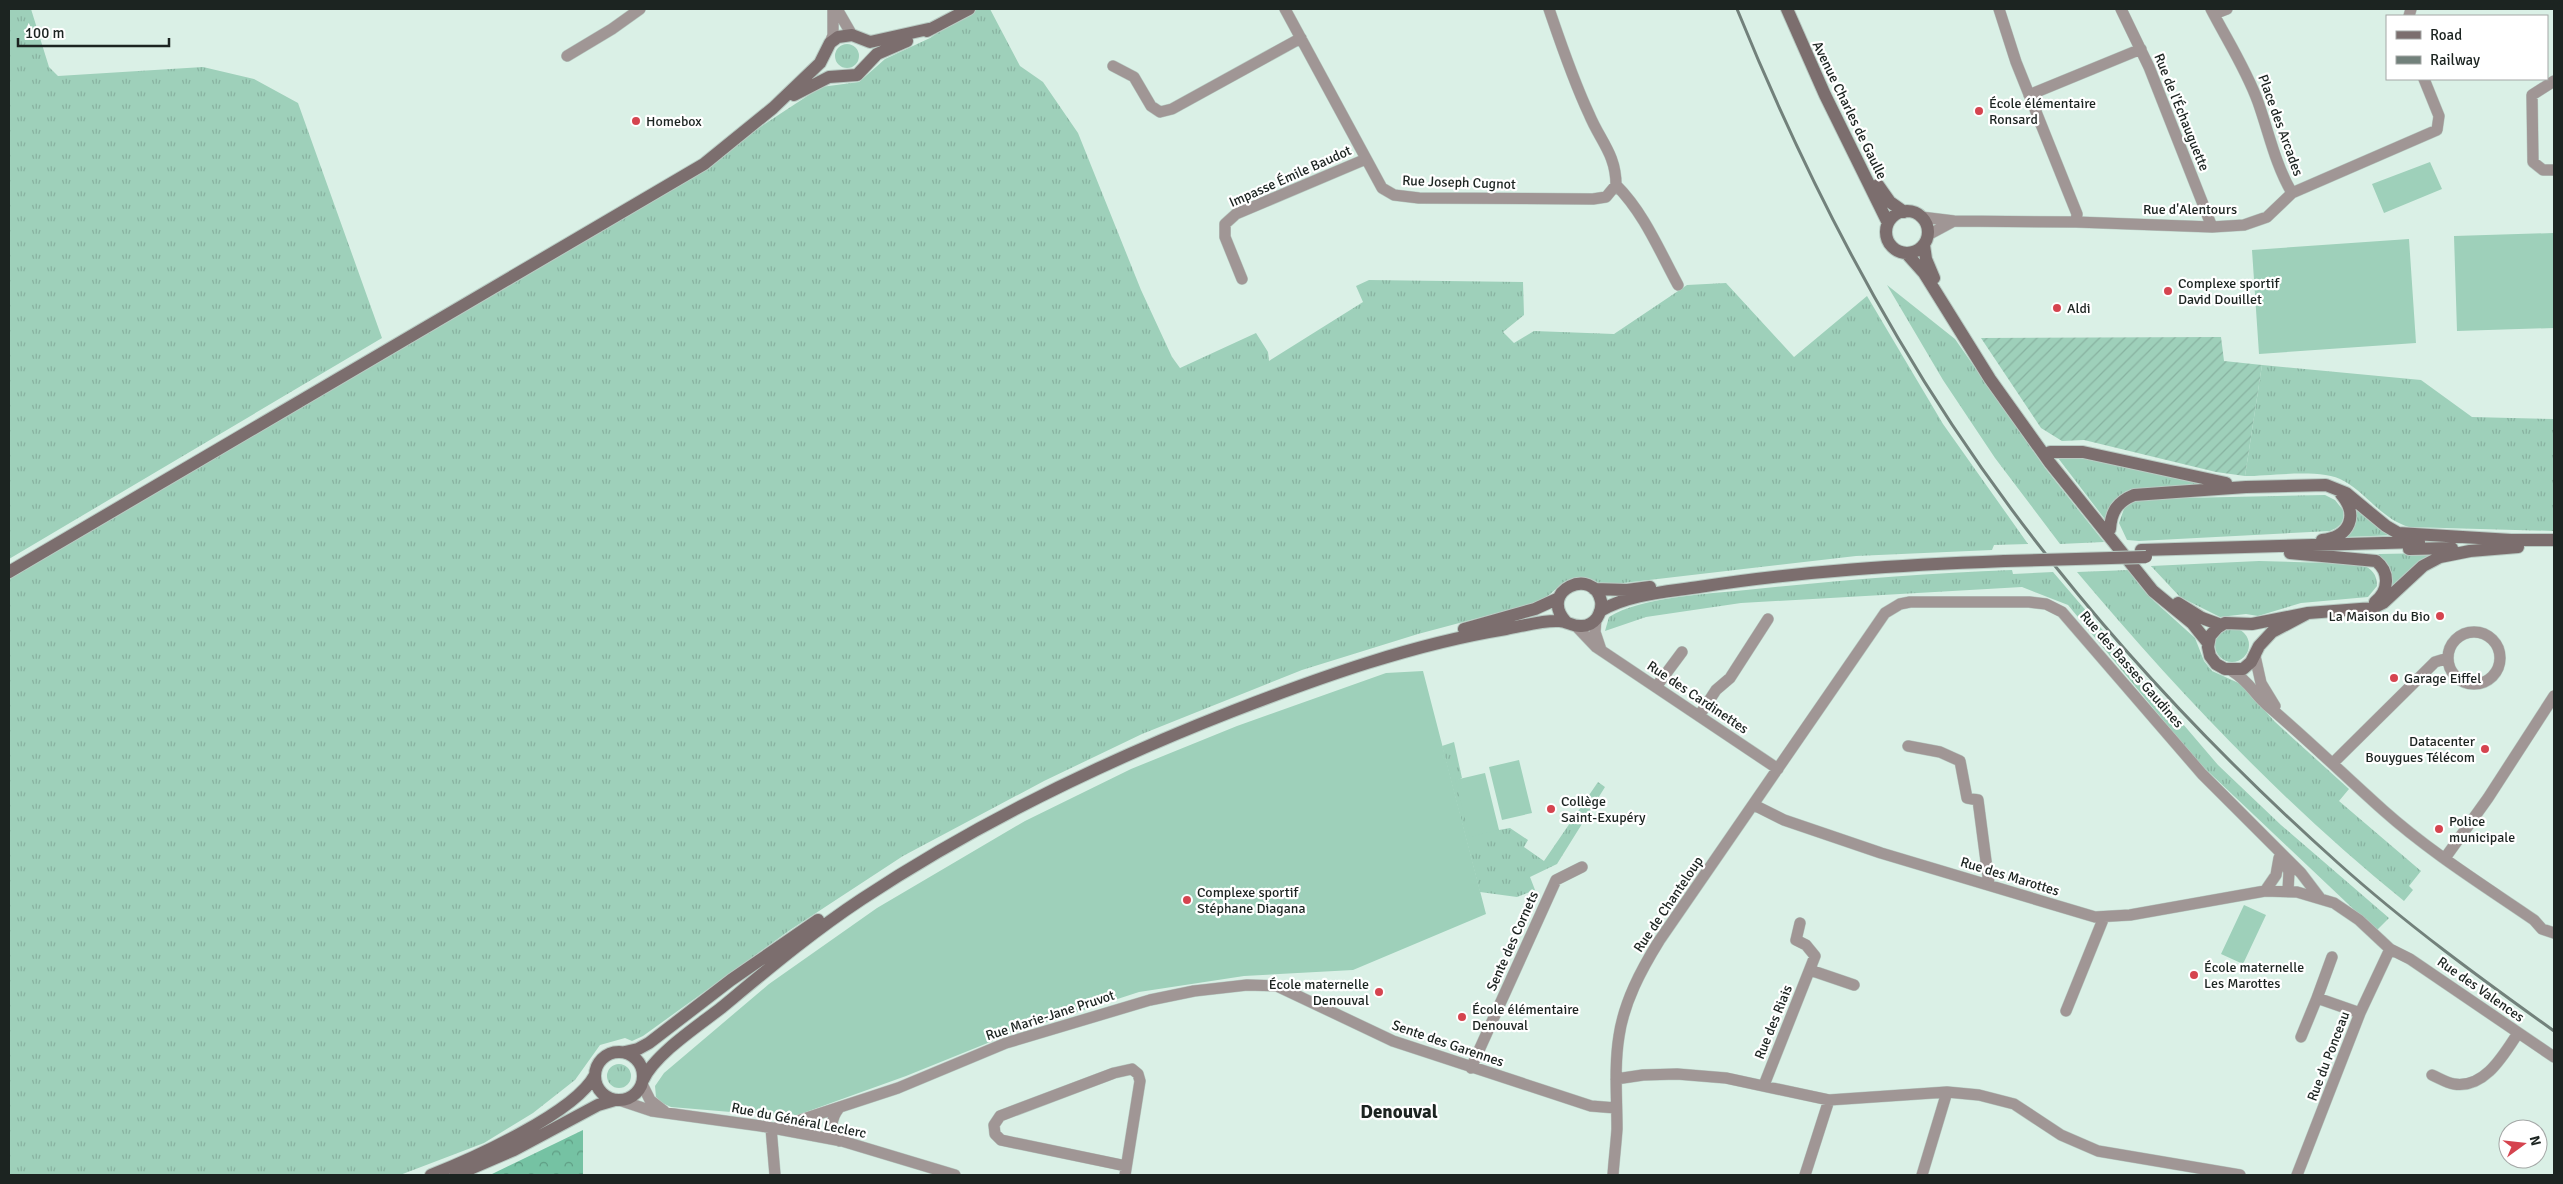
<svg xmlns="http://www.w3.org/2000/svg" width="2563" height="1184" viewBox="0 0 2563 1184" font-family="Signika,sans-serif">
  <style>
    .grass { fill: url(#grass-tufts) }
    .forest { fill: url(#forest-crowns) }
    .garden { fill: url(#garden-furrows) }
    .pitch { fill: #9ed0ba }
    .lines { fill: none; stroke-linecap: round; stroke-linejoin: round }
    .street-casing { stroke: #b8cbc3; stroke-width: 12 }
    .secondary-casing { stroke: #b8cbc3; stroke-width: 14 }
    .street { stroke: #a09695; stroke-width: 11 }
    .secondary { stroke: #7c6e6e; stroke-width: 12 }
    .rail { stroke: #72817b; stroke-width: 3 }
    .secondary-bridge-casing { stroke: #b8cbc3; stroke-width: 14; stroke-linecap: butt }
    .secondary-bridge { stroke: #7c6e6e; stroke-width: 12 }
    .poi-dot { fill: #d5444f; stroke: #fff; stroke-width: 2 }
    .labels { text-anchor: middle; stroke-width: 4.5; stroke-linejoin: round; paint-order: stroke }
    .poi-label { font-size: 14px; fill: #1c2421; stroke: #fff; text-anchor: start }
    .street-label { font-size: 14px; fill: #1c2421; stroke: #fff }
    .district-label { font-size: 19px; font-weight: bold; fill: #1c2421; stroke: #fff }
  </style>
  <defs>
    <pattern id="grass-tufts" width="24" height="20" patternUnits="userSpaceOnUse" patternTransform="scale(1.25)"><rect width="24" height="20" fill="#9ed0ba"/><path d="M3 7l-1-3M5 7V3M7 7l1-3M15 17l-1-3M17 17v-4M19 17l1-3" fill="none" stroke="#88b2a0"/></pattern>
    <pattern id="forest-crowns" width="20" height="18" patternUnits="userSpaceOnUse" patternTransform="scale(1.25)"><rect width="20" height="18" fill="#75c2a3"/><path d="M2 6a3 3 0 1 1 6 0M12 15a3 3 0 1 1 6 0" fill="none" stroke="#5f9d84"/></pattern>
    <pattern id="garden-furrows" width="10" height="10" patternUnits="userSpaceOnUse" patternTransform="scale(1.25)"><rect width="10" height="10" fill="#9ed0ba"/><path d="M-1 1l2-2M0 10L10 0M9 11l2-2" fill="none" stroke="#88b2a0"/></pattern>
  </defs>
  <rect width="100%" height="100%" fill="#daf0e6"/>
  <path class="grass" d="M9,9H31L49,67L58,76L203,67L254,79L298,103L382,338L9,559Z
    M972,9H990L1020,66L1043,82L1078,133L1141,290L1172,357L1180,368L1256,333L1268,352L1269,361L1363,302L1356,286L1369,280L1523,282L1524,315L1503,332L1514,343L1534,331L1614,334L1687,285L1726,283L1794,357L1867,296L1943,424L2028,544L1994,545L1992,550L1856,556L1606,585L1582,579L1564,582L1542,601L1418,634L1302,670L1142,734L1044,781L903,856L790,930L643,1036L632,1041L625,1038L600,1045L575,1080L533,1113L484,1143L400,1175H9V572L704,164L821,87L859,82L885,59L930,38Z
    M835 56a12 12 0 1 1 24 0a12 12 0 1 1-24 0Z
    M1887,285L1955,339L2045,468L2104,542L2060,544L1995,458L1943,380Z
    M2262,365L2421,380L2472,417L2554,419V531L2409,527C2382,519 2367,494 2344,481C2322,468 2272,476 2245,476Z
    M2070,455L2206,484L2126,491L2111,504L2107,522L2058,458Z
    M2325,495L2335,500L2343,510C2345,522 2340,527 2330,531L2139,541L2127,540L2119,523L2125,506L2137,499Z
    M2354,508L2396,535L2346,537L2345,536Z
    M2434,553L2392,587L2377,556L2379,554Z
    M2259,561L2361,564C2372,569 2377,574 2377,586L2368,597L2301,603L2258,616L2246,614L2220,617L2180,597L2151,566Z
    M2012,570L2013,574L2053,572L2218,765L2281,825L2389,918L2377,930L2366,921L2196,760L2068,605L2022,587L1741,603L1646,617L1605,631L1609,617C1640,597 1708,594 1746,590C1835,581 1923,573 2012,570Z
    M2129,570L2154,601L2195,638L2204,661L2212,671L2243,685L2274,721L2349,789L2339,801L2421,871L2409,886L2413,890L2404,901C2282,802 2178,692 2077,572Z
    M2215 645a17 17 0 1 1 34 0a17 17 0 1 1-34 0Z
    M1454,742L1462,778L1456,781L1499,830L1510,828L1528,840L1524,847L1544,861L1598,782L1605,787L1557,864L1530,877L1535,890L1517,897L1480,892L1442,746Z
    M607 1076a12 12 0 1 1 24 0a12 12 0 1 1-24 0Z"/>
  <path class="forest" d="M583,1130V1175H490Z"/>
  <path class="garden" d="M2221,337L2224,361L2262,365L2245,476L2216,472L2084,440L2062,441L2041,428L1981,338Z"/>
  <path class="pitch" d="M2430,162L2442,189L2384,213L2372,184Z
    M2554,233V328L2457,331L2454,236Z
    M2409,239L2416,343L2259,354L2252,250Z
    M1423,671L1486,914L1353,970L1244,976L1139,992L1010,1034L906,1076L792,1117L671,1107L662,1103L656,1097L655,1086L664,1073L769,984L877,908L1025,821L1131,769L1237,726L1386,673Z
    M1519,760L1532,813L1502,820L1489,767Z
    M1485,773L1499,830L1470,837L1455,780Z
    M2244,905L2266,915L2243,964L2221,954Z"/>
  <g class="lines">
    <defs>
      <path id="street" d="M837,9L852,35
        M1285,9L1382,188L1394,195L1419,198L1593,199L1606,197L1616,185
        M1549,9C1561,44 1573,80 1589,114C1600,141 1616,154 1616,185
        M1999,9L2016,62L2077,214L2076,222
        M2121,9L2149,67L2212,227
        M2211,9C2227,40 2246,69 2258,102C2269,133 2275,164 2292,193
        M2214,14L2227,9
        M2409,16L2411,9
        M830,43L833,35V9
        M567,56L612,29L640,9
        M1113,66L1134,77L1151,106L1160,112L1172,109L1301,38
        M2554,81L2532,95L2533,162L2543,170H2554
        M2029,95L2141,49
        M1616,185C1644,213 1659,250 1678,285
        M1921,217L1954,221L2076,222L2212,227L2244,225L2267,217L2292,193L2437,130L2439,116L2424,79
        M1928,235L1954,221
        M1242,279L1225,237V224L1236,214L1366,159
        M1596,619L1595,632L1601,650
        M1576,626L1596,647L1778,769
        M2448 658a26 26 0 1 1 52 0a26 26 0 1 1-52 0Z
        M2255,656L2261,683L2275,706
        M2232,671C2250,682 2253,693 2267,705C2307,739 2344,775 2383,810C2430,852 2483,885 2534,920L2542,929L2554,933
        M1656,687L1682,652
        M1699,716L1716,690L1730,678L1768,619
        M1908,746L1940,752L1960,761L1967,798L1978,800L1989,884
        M2333,763L2435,662L2448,658
        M1754,805L1784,820L1881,853L2095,917L2130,915L2265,891L2297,892L2334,903L2359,920L2390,949L2410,959L2554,1057
        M2445,858L2488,798L2554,696
        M2280,859L2289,871L2288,891
        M2265,891L2276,875L2279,858
        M1810,970L1854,985
        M2317,998L2332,957
        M2066,1011L2104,917
        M2301,1037L2317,998L2360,1013
        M1471,1068L1556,880L1582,867
        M2432,1075C2439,1078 2447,1083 2454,1084C2485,1089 2504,1054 2518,1033
        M1616,1079L1643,1075L1677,1074L1726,1078L1829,1100L1947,1092L1979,1095L2014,1104L2061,1135L2098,1151L2240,1175
        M642,1084L650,1100L664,1111
        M1764,1085L1815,956L1806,945L1796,940L1800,923
        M619,1100L652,1111L761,1126L842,1141L955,1175
        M771,1128L775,1175
        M776,1128L898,1088L1006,1043L1150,1000L1194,991L1247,985L1277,986L1393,1041L1591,1106L1616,1108
        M839,1141C829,1130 831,1118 839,1108
        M1125,1175L1140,1081L1138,1074L1132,1069L1114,1073L1000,1116L994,1125L995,1134L1001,1140L1126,1166
        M1613,1175C1614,1160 1616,1144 1617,1129C1617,1098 1614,1067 1619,1036C1624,1002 1641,970 1659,941L1885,613L1900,604L1910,602H2029L2046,604L2062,612L2202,774L2301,873L2320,898
        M1805,1175L1829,1100
        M1922,1175L1947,1092
        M2297,1175L2360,1013L2390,949"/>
      <path id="secondary" d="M1787,9L1825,95L1888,223
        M927,31L969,9
        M794,95L829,77L857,75L877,54L907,41
        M1878,185L1890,202L1904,212
        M1886 232a21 21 0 1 1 42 0a21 21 0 1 1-42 0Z
        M1924,245L1926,259L1934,278
        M1907,254L1924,273L1990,379L2050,463L2153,591L2192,623L2208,643
        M2050,452H2083L2226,483
        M2110,529C2111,512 2117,502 2134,495L2246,487L2326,485L2346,493L2386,526L2398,533L2511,540
        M2322,540C2350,537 2359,515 2341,494
        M2507,540H2554
        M2409,549L2452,548
        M2141,550L2419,542
        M2290,553L2376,561C2390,572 2389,591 2375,602
        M9,572L704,164L773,108L820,63L830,43L838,37L852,35L870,42L933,28
        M1594,589L1627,590L1650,587
        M2178,603L2202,618L2221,625
        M1600,611C1629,594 1666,592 1699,587C1801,571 1902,565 2005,561
        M2308,613L2272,632L2259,646L2251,662L2243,669H2225L2216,664L2210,656L2208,647L2210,636L2217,628L2225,623L2252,624L2308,613L2373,608L2383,603L2423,566L2440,557L2470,551L2518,547
        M1464,629L1535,609L1559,598
        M595 1076a24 24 0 1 1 48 0a24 24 0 1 1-48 0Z
        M625,1052L638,1049L649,1043L731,980L818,920
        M643,1080C655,1054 698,1026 721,1008C767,970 812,932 862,899C977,823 1105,761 1233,711C1321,677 1413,644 1506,629C1523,626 1542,620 1559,621C1567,621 1573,627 1582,626C1588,626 1593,623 1597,618C1600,613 1602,607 1601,601C1594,566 1537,590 1566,622
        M431,1175C472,1159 575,1113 595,1075
        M456,1175L514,1150L598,1105L615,1100"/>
    </defs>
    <use href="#street" class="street-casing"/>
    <use href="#secondary" class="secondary-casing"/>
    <use href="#street" class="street"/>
    <use href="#secondary" class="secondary"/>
    <path class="rail" d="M1737,9C1783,122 1836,233 1898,338C2014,536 2168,711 2338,863C2406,924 2480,978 2554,1031"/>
    <defs>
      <path id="secondary-bridge" d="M2005,561L2146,557"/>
    </defs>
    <use href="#secondary-bridge" class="secondary-bridge-casing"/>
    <use href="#secondary-bridge" class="secondary-bridge"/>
  </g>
  <g class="poi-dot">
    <circle cx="1979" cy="111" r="5"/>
    <circle cx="636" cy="121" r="5"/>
    <circle cx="2168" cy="291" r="5"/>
    <circle cx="2057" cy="308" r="5"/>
    <circle cx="2440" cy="616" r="5"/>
    <circle cx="2394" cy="678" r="5"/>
    <circle cx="2485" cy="749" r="5"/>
    <circle cx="1551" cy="809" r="5"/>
    <circle cx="2439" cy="829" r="5"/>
    <circle cx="1187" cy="900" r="5"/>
    <circle cx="2194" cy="975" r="5"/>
    <circle cx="1379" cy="992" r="5"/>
    <circle cx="1462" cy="1017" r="5"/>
  </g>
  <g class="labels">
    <g class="poi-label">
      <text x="1989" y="108">École élémentaire<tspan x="1989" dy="16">Ronsard</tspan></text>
      <text x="646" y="126">Homebox</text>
      <text x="2178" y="288">Complexe sportif<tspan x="2178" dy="16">David Douillet</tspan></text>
      <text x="2067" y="313">Aldi</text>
      <text x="2430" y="621" text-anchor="end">La Maison du Bio</text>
      <text x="2404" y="683">Garage Eiffel</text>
      <text x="2475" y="746" text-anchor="end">Datacenter<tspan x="2475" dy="16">Bouygues Télécom</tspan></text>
      <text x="1561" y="806">Collège<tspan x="1561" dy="16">Saint-Exupéry</tspan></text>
      <text x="2449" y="826">Police<tspan x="2449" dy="16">municipale</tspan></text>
      <text x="1197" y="897">Complexe sportif<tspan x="1197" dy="16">Stéphane Diagana</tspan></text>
      <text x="2204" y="972">École maternelle<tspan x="2204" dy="16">Les Marottes</tspan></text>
      <text x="1369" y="989" text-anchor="end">École maternelle<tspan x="1369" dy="16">Denouval</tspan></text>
      <text x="1472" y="1014">École élémentaire<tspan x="1472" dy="16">Denouval</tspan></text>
    </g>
    <g class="street-label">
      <text transform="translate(1850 110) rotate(64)" y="5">Avenue Charles de Gaulle</text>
      <text transform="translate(2182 112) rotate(68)" y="5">Rue de l'Échauguette</text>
      <text transform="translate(2281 125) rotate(70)" y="5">Place des Arcades</text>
      <text transform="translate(1290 176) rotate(-24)" y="5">Impasse Émile Baudot</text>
      <text transform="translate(1459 182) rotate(2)" y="5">Rue Joseph Cugnot</text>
      <text x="2190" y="214">Rue d'Alentours</text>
      <text transform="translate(2132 669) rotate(49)" y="5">Rue des Basses Gaudines</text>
      <text transform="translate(1698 697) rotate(34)" y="5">Rue des Cardinettes</text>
      <text transform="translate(2010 876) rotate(17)" y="5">Rue des Marottes</text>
      <text transform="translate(1668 904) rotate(-56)" y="5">Rue de Chanteloup</text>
      <text transform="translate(1512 941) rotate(-66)" y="5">Sente des Cornets</text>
      <text transform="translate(2481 989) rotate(35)" y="5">Rue des Valences</text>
      <text transform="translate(1050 1015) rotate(-18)" y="5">Rue Marie-Jane Pruvot</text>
      <text transform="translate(1773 1022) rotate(-68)" y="5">Rue des Riais</text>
      <text transform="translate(1448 1043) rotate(19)" y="5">Sente des Garennes</text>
      <text transform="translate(2328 1056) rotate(-69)" y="5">Rue du Ponceau</text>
      <text transform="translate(799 1120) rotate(11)" y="5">Rue du Général Leclerc</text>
    </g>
    <g class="district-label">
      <text x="1399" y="1118">Denouval</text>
    </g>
  </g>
  <rect width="2563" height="1184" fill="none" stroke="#1c2421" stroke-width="20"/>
  <rect x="2386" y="15" width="162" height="65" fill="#ffffff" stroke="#a4a7a6"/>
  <rect x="2396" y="31" width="25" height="8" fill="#7c6e6e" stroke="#a4a7a6"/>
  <text x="2430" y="40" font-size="15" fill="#1c2421">Road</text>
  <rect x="2396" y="56" width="25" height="8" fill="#72817b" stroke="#a4a7a6"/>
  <text x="2430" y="65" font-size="15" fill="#1c2421">Railway</text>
  <g transform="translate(2523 1144) rotate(75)"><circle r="24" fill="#ffffff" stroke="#a4a7a6"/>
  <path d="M0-4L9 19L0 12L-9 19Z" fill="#d5444f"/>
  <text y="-8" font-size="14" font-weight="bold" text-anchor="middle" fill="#1c2421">N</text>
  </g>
  <path d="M18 38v8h151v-8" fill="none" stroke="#1c2421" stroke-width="2.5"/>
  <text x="25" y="38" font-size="15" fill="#1c2421" stroke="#ffffff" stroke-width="4" paint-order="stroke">100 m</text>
</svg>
